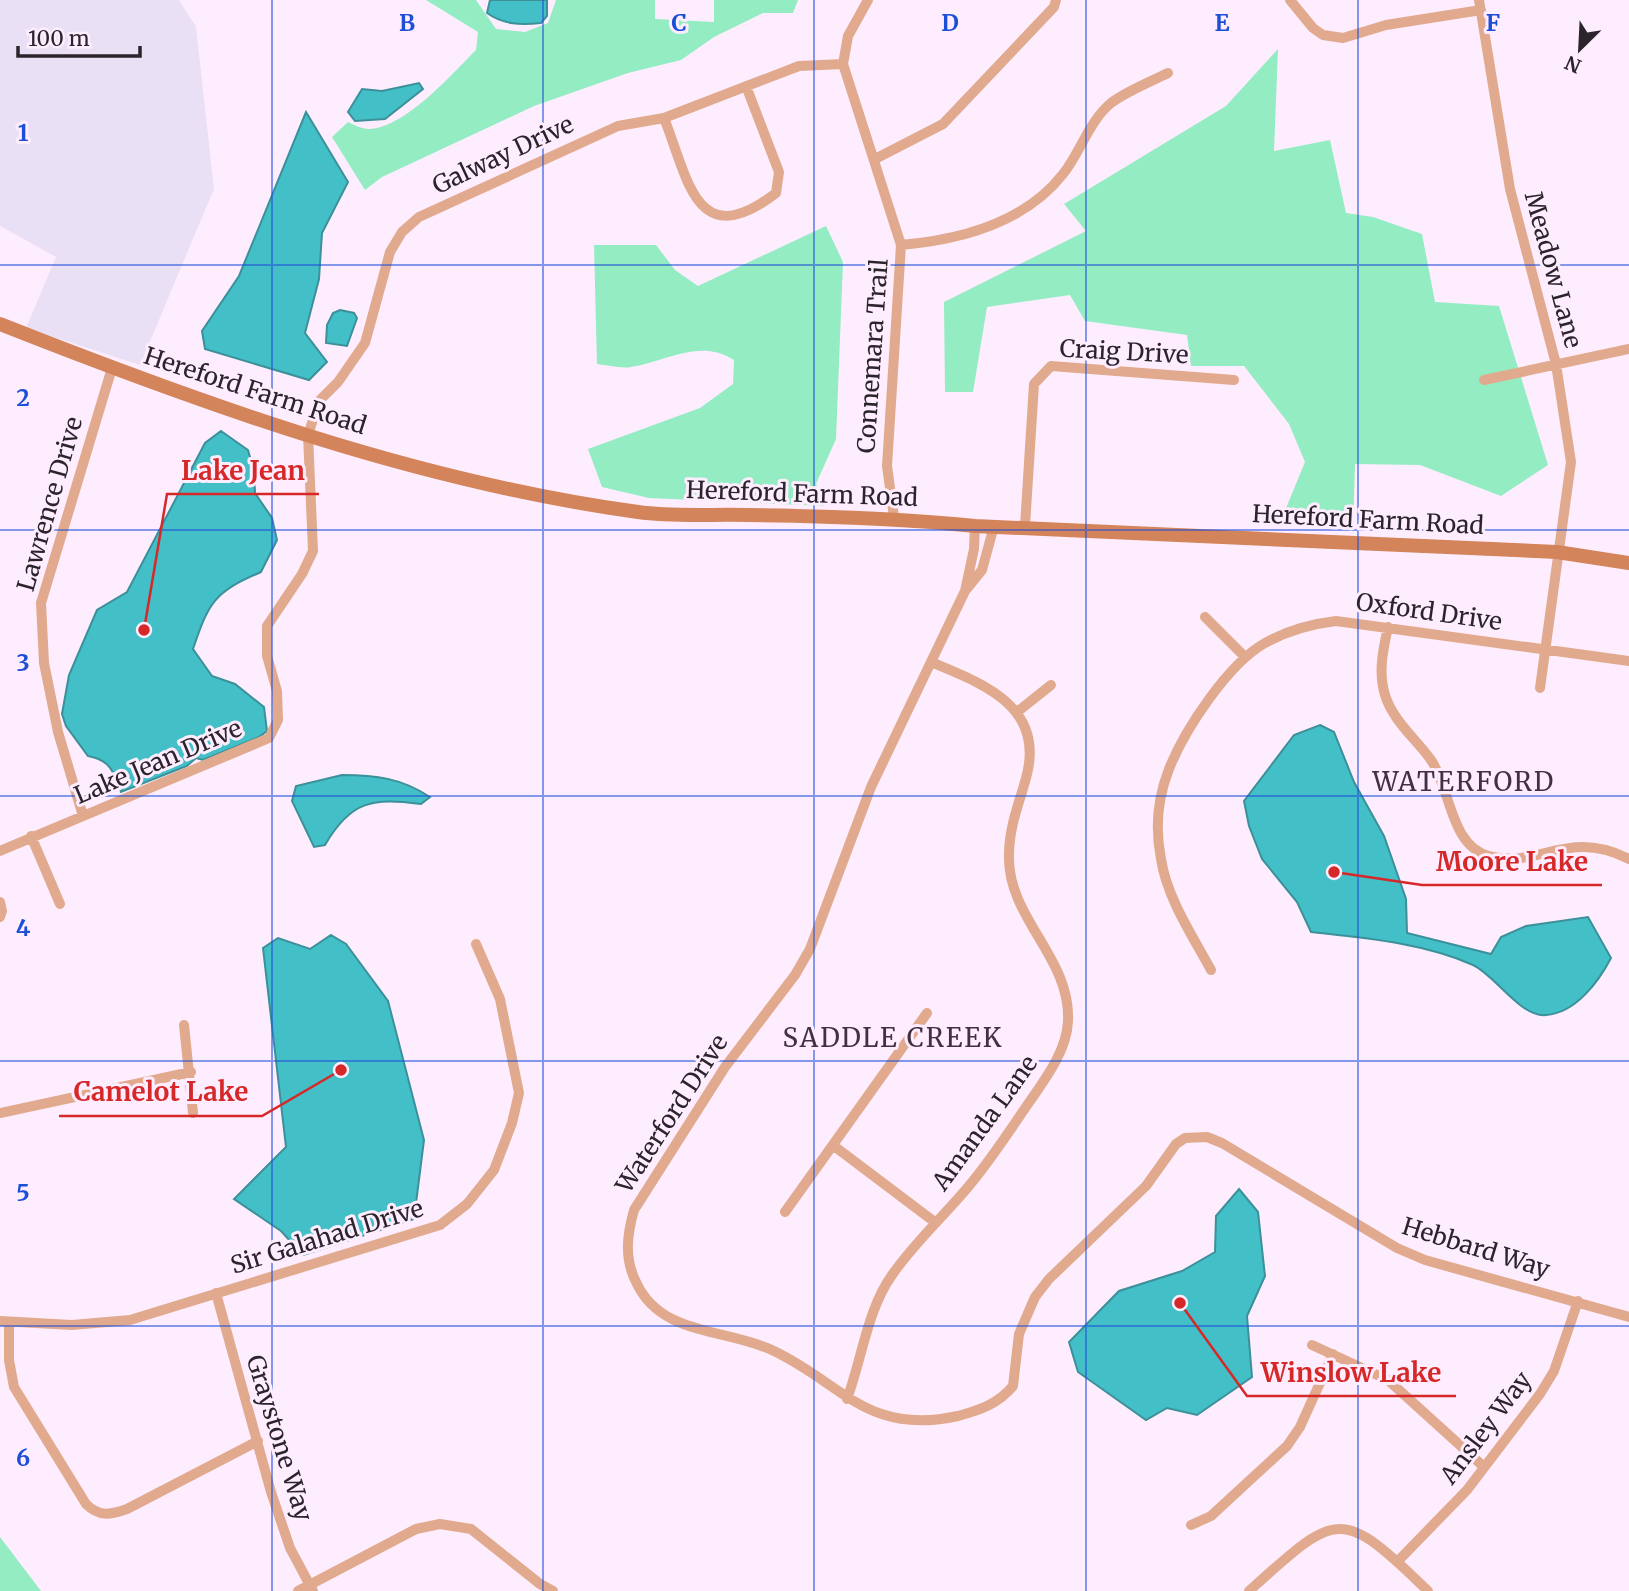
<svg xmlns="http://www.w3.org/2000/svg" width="1629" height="1591" viewBox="0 0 1629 1591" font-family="Merriweather,serif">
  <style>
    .commercial { fill: #eae0f5 }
    .green { fill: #93ecc2 }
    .water { fill: #43bfc8; stroke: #3c9099; stroke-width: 2 }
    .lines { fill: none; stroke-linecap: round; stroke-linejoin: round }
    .street { stroke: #e1aa8e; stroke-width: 10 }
    .secondary { stroke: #d4845a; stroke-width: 14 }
    .grid { fill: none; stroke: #1d4ed8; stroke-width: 2; stroke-opacity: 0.55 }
    .labels { text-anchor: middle; stroke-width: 6; stroke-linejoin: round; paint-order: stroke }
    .street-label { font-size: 24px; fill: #2b242c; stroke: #feedfe }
    .neighbourhood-label { font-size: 26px; letter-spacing: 2px; fill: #423142; stroke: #feedfe }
    .grid-label { font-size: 23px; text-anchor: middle; font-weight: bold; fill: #1d4ed8; stroke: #feedfe; stroke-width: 6; stroke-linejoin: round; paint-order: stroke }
    .leader { fill: none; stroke: #d62828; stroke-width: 2.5 }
    .callout-dot { fill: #d62828; stroke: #feedfe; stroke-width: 2.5 }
    .callout-label { font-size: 26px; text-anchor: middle; font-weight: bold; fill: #d62828; stroke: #feedfe; stroke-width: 6; stroke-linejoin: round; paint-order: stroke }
  </style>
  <rect width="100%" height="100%" fill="#feedfe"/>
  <path class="commercial" d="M0,0H179L196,27L214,189L140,365L26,328L56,257L0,226Z"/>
  <path class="green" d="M426,0H476L496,29L525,32L548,23L556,0H655V19L714,22V0H798L793,13H763L714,37L681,60L628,73L534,106L382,177L365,190L332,137L348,122C354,125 362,129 369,129C405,128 452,74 476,50L478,32Z
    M1278,49L1274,151L1330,140L1346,213L1373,217L1422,234L1435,302L1499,306L1548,465L1501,496L1420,465L1355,464L1353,528L1282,518L1305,462L1289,424L1244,366H1191L1187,335L1085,321L1070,295L987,307L973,392H945L944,302L1086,231L1064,204L1226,106Z
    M826,226L843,262L836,439L816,484L824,506L649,498L602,487L588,449L700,408L733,384L734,360C700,338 668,361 631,367C621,369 608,365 597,364L594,245H656L675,270L698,286Z
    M0,1537L41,1591H0Z"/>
  <path class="water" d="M490,0H547V16L541,23C521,25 504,25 487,13Z
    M419,83L423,89L385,119L355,121L348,112L362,89L382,91Z
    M306,112L348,182L322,233L319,279L305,333L327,362L309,380L205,349L202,331L239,276Z
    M340,310L354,313L357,318L347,346L326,343L327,325L333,313Z
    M221,431L248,450L254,471L255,493L272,518L277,540L261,572C214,592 209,602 193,649L212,676L235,684L264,707L267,731L259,737L203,760L196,758L187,766L121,792C114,773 111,760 88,756L66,726L62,714L69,675L97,610L127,592L205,443Z
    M1320,725L1334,732L1354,782L1384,836L1406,899L1407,933L1491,954L1501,937L1526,926L1588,917L1611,958C1599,981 1576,1013 1546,1015C1521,1018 1495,975 1473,965C1423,943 1365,938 1311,932L1297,902L1262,859L1249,826L1244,801L1294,735Z
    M342,775C376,775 401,778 430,797L421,804C373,798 351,800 325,845L314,847L292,801L296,786Z
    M331,935L346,944L388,1001L424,1140L414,1219L303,1255L281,1231L234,1199L286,1147L263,948L278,938L310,949Z
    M1239,1189L1258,1212L1265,1276L1247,1316L1252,1377L1197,1415L1167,1408L1146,1420L1078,1372L1069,1342L1119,1291L1182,1271L1215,1252L1216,1216Z"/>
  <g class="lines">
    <path class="street" d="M868,0L848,36L843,64L901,245L887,466L894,517
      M1290,0L1313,28L1323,35L1343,38L1386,25L1481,10
      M1479,0L1510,189L1556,364L1571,462L1540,688
      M664,118C688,178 696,255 776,193L779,172L746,86
      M875,159L943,124L1054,7L1056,0
      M901,245C960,240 1024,224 1063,174C1080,153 1089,121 1111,103C1127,91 1150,82 1168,73
      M1484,380L1629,349
      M975,526L974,549L965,591L871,787L810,949L795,975L725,1067L634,1210C627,1235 624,1258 636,1282C661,1337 727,1328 774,1351C843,1384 868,1436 958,1416C980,1410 998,1404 1013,1386L1019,1334L1035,1297L1049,1279L1146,1186L1176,1144L1185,1138L1207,1137L1222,1143L1397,1248L1425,1260L1629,1317
      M1025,526L1034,384L1051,366L1234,380
      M965,591L982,570L994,526
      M1205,617L1245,657
      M1388,627C1383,650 1378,672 1385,695C1393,721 1416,739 1431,760C1451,789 1450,846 1489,856C1540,869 1567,828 1629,859
      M1017,712L1051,685
      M83,816L58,732L44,663L41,603L112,368
      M31,836L60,904
      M0,851L269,738L278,720L277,691L267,656V626L302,574L313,551L308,435L319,401L338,382L365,343L390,252L402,232L419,217L618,126L664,118L799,66L843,64
      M0,902L2,911L0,917
      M1211,970C1192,935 1167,898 1161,859C1155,829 1158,797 1169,769C1185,729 1228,664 1265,643C1288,630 1311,624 1336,621L1629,661
      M184,1025L193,1113
      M0,1113L191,1072
      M834,1146L936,1223
      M785,1212L927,1013
      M216,1293L271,1492L290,1548L313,1591
      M0,1321L72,1325L130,1320L440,1225L467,1204L494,1170L512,1123L519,1093L500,999L476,944
      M9,1322V1360L14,1387L86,1504C99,1517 110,1515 127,1509L258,1441
      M1312,1345L1388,1380L1484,1467
      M847,1399C862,1359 867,1310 892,1275C914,1243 943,1217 968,1187C991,1160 1010,1130 1030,1101C1046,1078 1067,1050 1068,1021C1071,957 1007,918 1009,855C1009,827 1019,804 1026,778C1046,707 984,684 931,662
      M1191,1525L1211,1516L1287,1446L1300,1427L1333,1354
      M1398,1561L1467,1490L1540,1394L1554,1371L1578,1301
      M298,1591L416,1529L440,1524L471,1529L540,1584L553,1591
      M1249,1591C1337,1512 1340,1505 1428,1591"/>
    <path class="secondary" d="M0,324C205,405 418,482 638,512C673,517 712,514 749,515C825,516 900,518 975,526L1557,552L1629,563"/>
  </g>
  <path class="grid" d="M272,0V1591M543,0V1591M814,0V1591M1086,0V1591M1358,0V1591M0,265H1629M0,530H1629M0,796H1629M0,1061H1629M0,1326H1629"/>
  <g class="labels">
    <g class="street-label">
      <text transform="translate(503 155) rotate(-25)" y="8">Galway Drive</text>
      <text transform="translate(1553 270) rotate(75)" y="8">Meadow Lane</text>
      <text transform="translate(1124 352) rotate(3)" y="8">Craig Drive</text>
      <text transform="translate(873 356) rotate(-86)" y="8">Connemara Trail</text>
      <text transform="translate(255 391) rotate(18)" y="8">Hereford Farm Road</text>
      <text transform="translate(802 494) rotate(2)" y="8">Hereford Farm Road</text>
      <text transform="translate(50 504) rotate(-74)" y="8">Lawrence Drive</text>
      <text transform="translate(1368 520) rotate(3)" y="8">Hereford Farm Road</text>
      <text transform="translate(1429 612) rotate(8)" y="8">Oxford Drive</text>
      <text transform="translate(158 762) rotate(-23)" y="8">Lake Jean Drive</text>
      <text transform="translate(672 1114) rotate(-57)" y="8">Waterford Drive</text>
      <text transform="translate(985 1123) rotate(-54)" y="8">Amanda Lane</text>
      <text transform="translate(327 1237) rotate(-17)" y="8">Sir Galahad Drive</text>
      <text transform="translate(1476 1248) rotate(17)" y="8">Hebbard Way</text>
      <text transform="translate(1486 1428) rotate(-53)" y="8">Ansley Way</text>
      <text transform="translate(279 1438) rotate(73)" y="8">Graystone Way</text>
    </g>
    <g class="neighbourhood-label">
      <text x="1464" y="791">WATERFORD</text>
      <text x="893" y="1047">SADDLE CREEK</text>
    </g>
  </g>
  <g class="grid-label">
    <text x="407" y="31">B</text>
    <text x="679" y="31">C</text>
    <text x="950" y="31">D</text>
    <text x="1222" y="31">E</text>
    <text x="1493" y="31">F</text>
    <text x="23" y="141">1</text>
    <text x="23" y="406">2</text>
    <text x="23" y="671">3</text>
    <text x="23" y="936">4</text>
    <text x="23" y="1201">5</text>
    <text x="23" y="1466">6</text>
  </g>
  <path class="leader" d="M144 630L167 494H319M1334 872L1422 885H1602M341 1070L262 1116H59M1180 1303L1247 1396H1456"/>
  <g class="callout-dot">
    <circle cx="144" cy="630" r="7"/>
    <circle cx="1334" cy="872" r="7"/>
    <circle cx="341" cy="1070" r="7"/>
    <circle cx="1180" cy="1303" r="7"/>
  </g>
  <g class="callout-label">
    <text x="243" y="480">Lake Jean</text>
    <text x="1512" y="871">Moore Lake</text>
    <text x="161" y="1101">Camelot Lake</text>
    <text x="1351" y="1382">Winslow Lake</text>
  </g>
  <g transform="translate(1580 49) rotate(204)" stroke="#feedfe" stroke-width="5" paint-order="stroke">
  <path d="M0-5L12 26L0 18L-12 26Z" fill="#2b242c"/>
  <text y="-10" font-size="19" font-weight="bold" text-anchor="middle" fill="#2b242c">N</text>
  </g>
  <path d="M18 46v10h122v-10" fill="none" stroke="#2b242c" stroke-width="3.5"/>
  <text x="28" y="46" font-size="21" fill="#2b242c" stroke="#feedfe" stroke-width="5" paint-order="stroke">100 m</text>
</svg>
